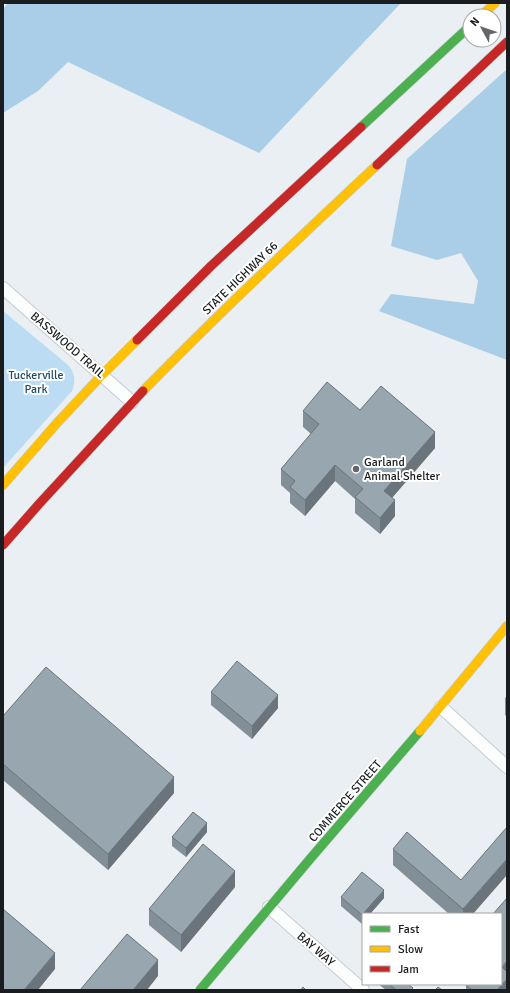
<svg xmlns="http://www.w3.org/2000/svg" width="510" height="993" viewBox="0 0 510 993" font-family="Signika,sans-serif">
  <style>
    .green { fill: #bcdcf3 }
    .forest { fill: #aacee7 }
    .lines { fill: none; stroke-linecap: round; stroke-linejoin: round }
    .street-casing { stroke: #c8cccf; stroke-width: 14 }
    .fast-casing { stroke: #c8cccf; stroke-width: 10 }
    .slow-casing { stroke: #c8cccf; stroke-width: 10 }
    .jam-casing { stroke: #c8cccf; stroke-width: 10 }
    .street { stroke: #fcfdfd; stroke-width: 12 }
    .fast { stroke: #4caf50; stroke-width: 9 }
    .slow { stroke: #ffc107; stroke-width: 9 }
    .jam { stroke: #c62828; stroke-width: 9 }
    .wall { fill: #838f96 }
    .shaded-wall { fill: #6a747a }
    .building { fill: #98a6af; stroke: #6a747a }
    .poi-dot { fill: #626669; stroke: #fff; stroke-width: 1.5 }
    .labels { text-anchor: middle; stroke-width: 4; stroke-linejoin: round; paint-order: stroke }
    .street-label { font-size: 12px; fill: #191d1f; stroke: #fff }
    .park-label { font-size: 12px; fill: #1e4d6a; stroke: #fff }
    .poi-label { font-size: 12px; fill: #191d1f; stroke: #fff; text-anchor: start }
  </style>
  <rect width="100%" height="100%" fill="#e9eff3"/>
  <path class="green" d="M3,311L68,365C75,373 76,381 72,391L3,468Z"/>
  <path class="forest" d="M8,3H401L259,153L68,62L38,91L3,113V9Z
    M507,69V360L379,311L391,294L474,304L478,281L461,253L437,260L391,246L407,159Z"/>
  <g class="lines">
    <defs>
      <path id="street" d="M3,288L132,402
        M441,707L507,767
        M269,907L363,990"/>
      <path id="fast" d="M361,127L470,26
        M200,990L310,859L420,731"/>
      <path id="slow" d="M481,16L495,3
        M143,391C218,314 298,239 377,165
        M3,485L57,423L102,375L137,340
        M420,731L507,626"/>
      <path id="jam" d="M377,165L507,42
        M137,340L211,266L361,127
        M3,545L39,504L143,391"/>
    </defs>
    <use href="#street" class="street-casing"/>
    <use href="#fast" class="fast-casing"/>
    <use href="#slow" class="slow-casing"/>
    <use href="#jam" class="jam-casing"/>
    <use href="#street" class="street"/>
    <use href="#fast" class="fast"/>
    <use href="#slow" class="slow"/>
    <use href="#jam" class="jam"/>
  </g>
  <path class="wall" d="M360,410L435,448L392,498L395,516L380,534L355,513V499L335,481L305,516L290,503V493L281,485V469L311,434L303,427V411Z
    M211,692L278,708L252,739L211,705Z
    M507,696V717L505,715V698Z
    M3,716L174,793L108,870L3,780Z
    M207,832L186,857L172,846V837Z
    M393,849L473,914H449L393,865Z
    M235,887L181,952L149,925V909Z
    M341,897L384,898L370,914H363V923L362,924L341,906Z
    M378,984H408L413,990H386Z
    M466,985L507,990H466Z"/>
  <path class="shaded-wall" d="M435,432V448L384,507V491Z
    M335,465V481L305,516V500Z
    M395,500V516L380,534V518Z
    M278,695V708L252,739V726Z
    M174,777V793L108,870V854Z
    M207,823V832L186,857V848Z
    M507,859V875L473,914H463V909Z
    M235,871V887L181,952V935Z
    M384,890V898L370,914H363Z
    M363,914V923L362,924V915Z
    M55,953V969L38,990H24Z
    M158,960V976L147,990H133Z
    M507,961V977L502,967Z
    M507,979V990H497Z"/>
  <path class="building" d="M327,382L360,410L381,386L435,432L384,491L395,500L380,518L355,497L363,489L335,465L305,500L290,487L295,481L281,469L319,424L303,411Z
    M237,661L278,695L252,726L211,692Z
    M46,667L174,777L108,854L3,764V716Z
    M193,812L207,823L186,848L172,837Z
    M507,827V859L463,909L393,849L407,832L461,880Z
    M203,844L235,871L181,935L149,909Z
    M362,872L384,890L362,915L341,897Z
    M507,898V961L502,967L507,972V979L497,990H472L466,985V984H501V914H493Z
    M3,909L55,953L24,990H3Z
    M127,934L158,960L133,990H80Z
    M389,984H408L413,988L411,990H396Z
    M303,987L306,990H301Z
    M438,987L442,990H435Z"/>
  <circle class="poi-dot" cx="356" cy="469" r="4"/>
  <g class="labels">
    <g class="street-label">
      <text transform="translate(240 278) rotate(-44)" y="4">STATE HIGHWAY 66</text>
      <text transform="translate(68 345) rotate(41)" y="4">BASSWOOD TRAIL</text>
      <text transform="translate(345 801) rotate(-49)" y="4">COMMERCE STREET</text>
      <text transform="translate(316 949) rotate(41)" y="4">BAY WAY</text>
    </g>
    <g class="park-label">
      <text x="36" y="379">Tuckerville<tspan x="36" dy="14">Park</tspan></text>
    </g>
    <g class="poi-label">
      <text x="364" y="466">Garland<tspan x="364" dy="14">Animal Shelter</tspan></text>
    </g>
  </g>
  <rect width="510" height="993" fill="none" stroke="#191d1f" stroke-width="8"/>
  <rect x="362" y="913" width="140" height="72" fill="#ffffff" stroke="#a3a5a5"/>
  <rect x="370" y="926" width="20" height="6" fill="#4caf50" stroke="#a3a5a5"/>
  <text x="398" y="933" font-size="12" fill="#191d1f">Fast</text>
  <rect x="370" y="946" width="20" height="6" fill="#ffc107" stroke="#a3a5a5"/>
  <text x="398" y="953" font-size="12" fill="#191d1f">Slow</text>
  <rect x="370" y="966" width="20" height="6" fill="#c62828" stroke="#a3a5a5"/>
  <text x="398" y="973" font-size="12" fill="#191d1f">Jam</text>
  <g transform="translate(482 28) rotate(310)"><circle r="19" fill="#ffffff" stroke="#a3a5a5"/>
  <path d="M0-3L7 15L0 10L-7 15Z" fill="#626669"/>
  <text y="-6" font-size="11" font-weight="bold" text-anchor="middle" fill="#191d1f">N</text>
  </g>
</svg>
